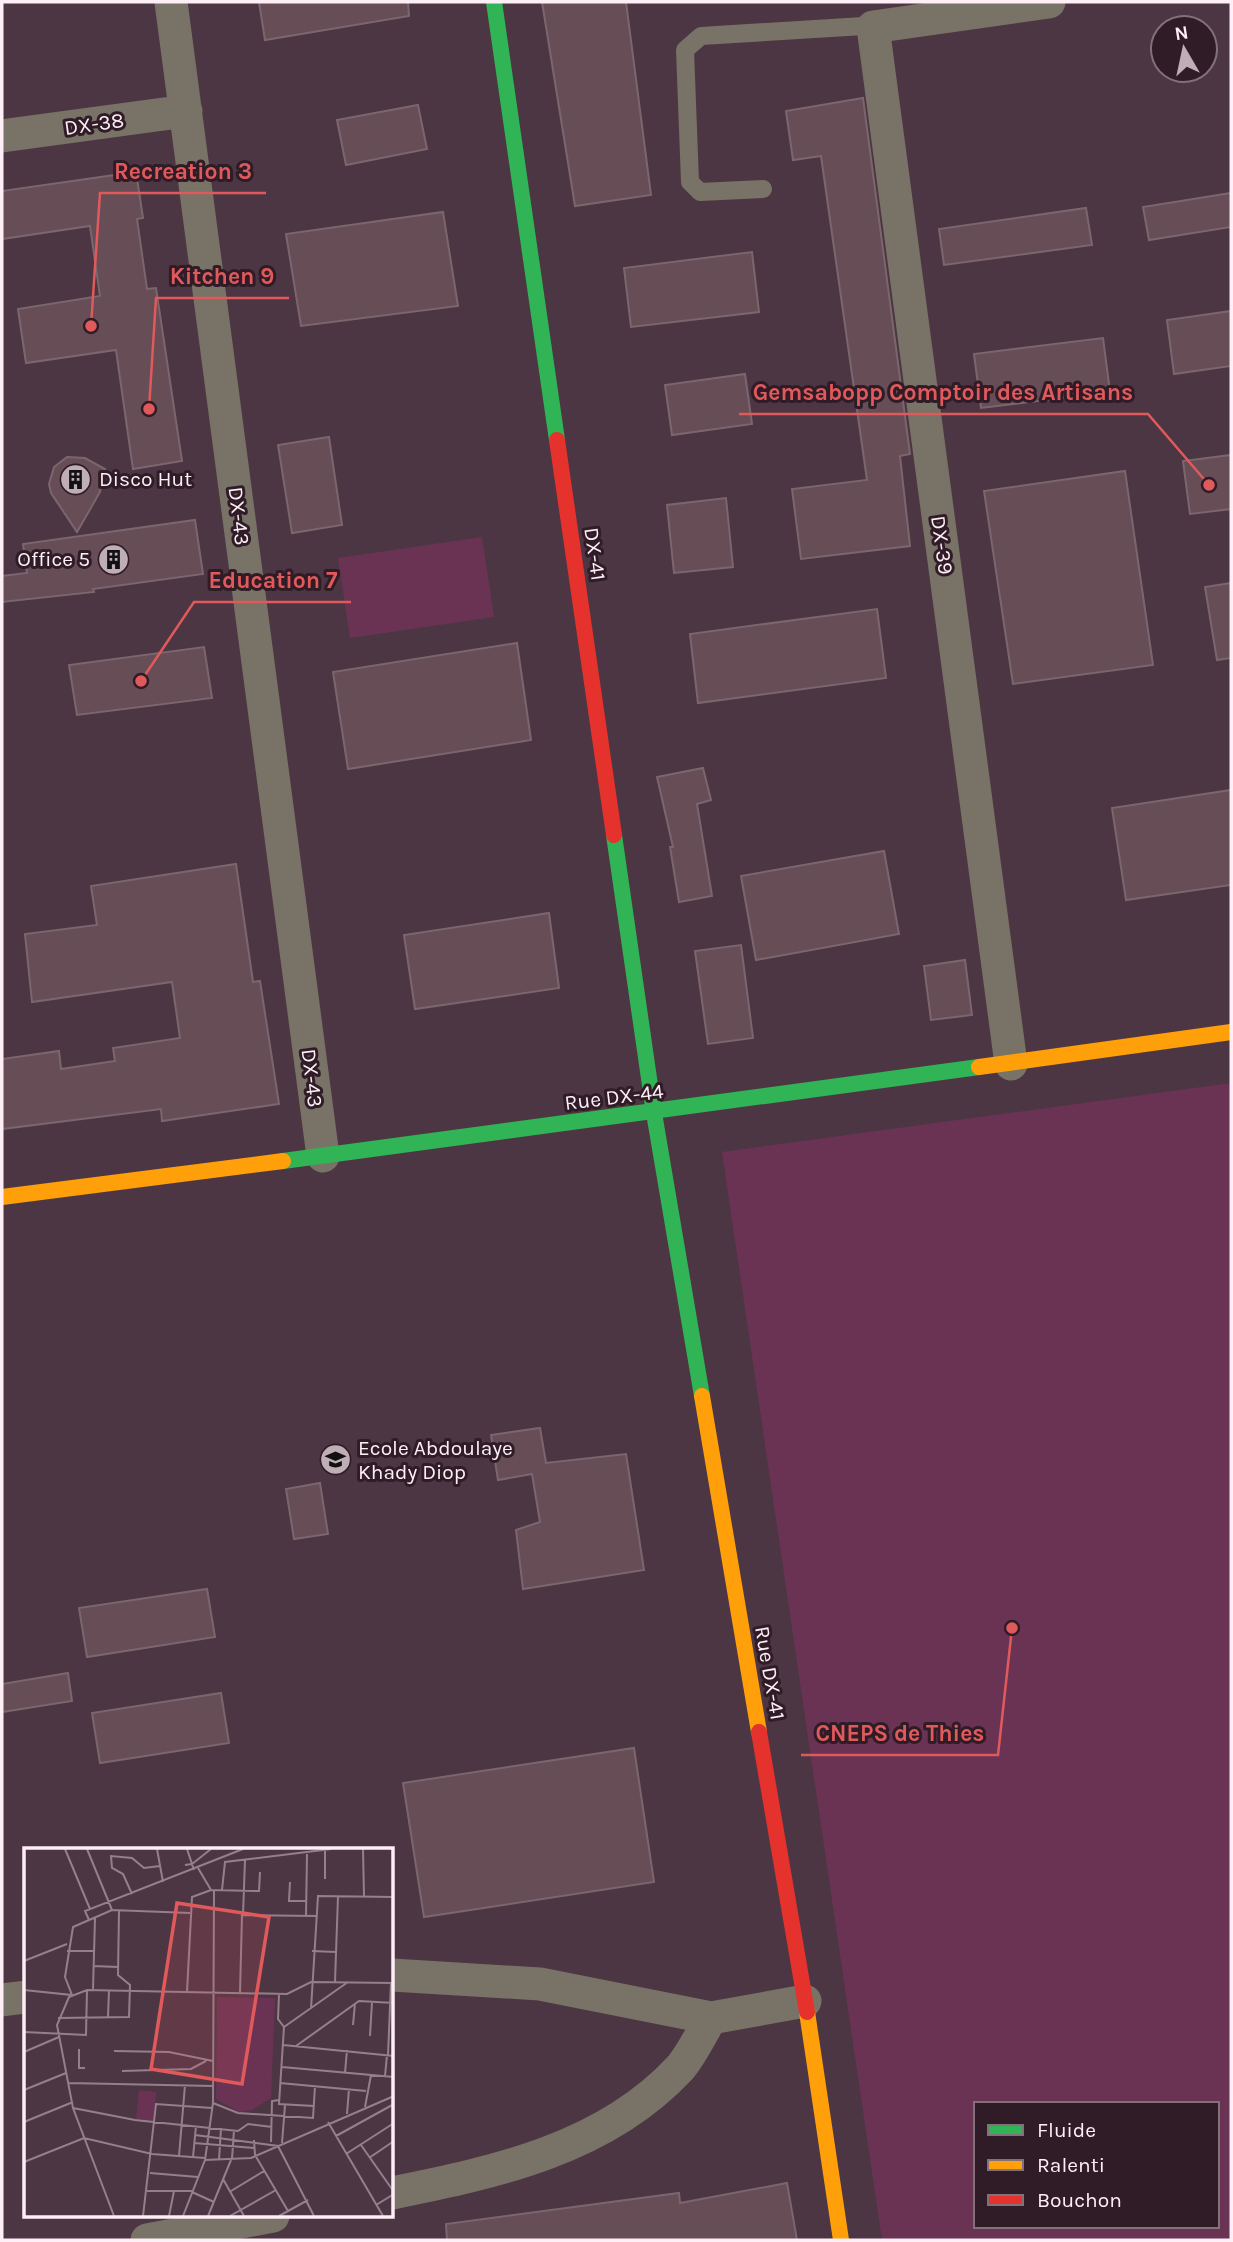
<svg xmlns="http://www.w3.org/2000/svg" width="1233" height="2242" viewBox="0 0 1233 2242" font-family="Karla,sans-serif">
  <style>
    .green { fill: #6a3353; fill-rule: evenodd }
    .building { fill: #664d56; stroke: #7b666e; stroke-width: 2 }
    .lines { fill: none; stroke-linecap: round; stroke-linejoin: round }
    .lane { stroke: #787366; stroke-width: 18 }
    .street { stroke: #787366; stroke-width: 33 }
    .fast { stroke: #30b455; stroke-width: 16 }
    .slow { stroke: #ff9f0a; stroke-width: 16 }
    .jam { stroke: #e5322d; stroke-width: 16 }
    .labels { text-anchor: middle; stroke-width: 6; stroke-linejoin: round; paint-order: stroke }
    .street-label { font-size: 21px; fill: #feeef6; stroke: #2f1c27 }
    .poi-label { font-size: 21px; fill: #feeef6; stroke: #2f1c27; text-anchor: start }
    .inset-road { fill: none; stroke: #94808b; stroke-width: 2 }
    .view { fill: #e05a5c; fill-opacity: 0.15; stroke: #e05a5c; stroke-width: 3.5 }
    .inset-edge { fill: none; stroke: #feeef6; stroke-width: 3.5 }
    .leader { fill: none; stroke: #e05a5c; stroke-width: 2.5 }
    .callout-dot { fill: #e05a5c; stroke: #2f1c27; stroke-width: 2.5 }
    .callout-label { font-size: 23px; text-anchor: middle; font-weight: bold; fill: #e05a5c; stroke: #2f1c27; stroke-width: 6; stroke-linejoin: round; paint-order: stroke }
  </style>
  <rect width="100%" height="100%" fill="#4d3643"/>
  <path class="green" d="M482,537L494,617L350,638L338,558Z
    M1231,1083V2240H882L722,1152ZM976,2104H1217V2226H976Z"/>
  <path class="building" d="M259,2H408L409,16L265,40Z
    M542,2H626L651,195L575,206Z
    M863,98L910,454L900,456L910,546L801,559L792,489L867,480L821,156L793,160L786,111Z
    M418,105L427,149L346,165L337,120Z
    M136,172L143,218L137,219L147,289L156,288L182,461L133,469L116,350L26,363L18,309L100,296L90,226L2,239V191Z
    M1231,193V227L1149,240L1143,207Z
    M1086,208L1092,245L944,265L939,229Z
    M443,212L458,306L301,326L286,234Z
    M752,252L759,312L631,327L624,268Z
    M1231,311V366L1174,374L1167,320Z
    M1103,338L1110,392L981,408L974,354Z
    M745,374L752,424L672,435L665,385Z
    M329,437L342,525L292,533L278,445Z
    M1231,455V509L1190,514L1183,461Z
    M67,457L85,458L105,469L100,492L77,532L51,493L49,484L54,467Z
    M1125,471L1153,665L1013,684L984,491Z
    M726,498L733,567L674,573L667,505Z
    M195,520L203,574L93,589L94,592L2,602V576L27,573L23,544Z
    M1231,583V658L1217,660L1205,587Z
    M877,609L886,678L698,703L690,634Z
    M517,643L531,740L348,769L333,672Z
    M204,647L212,698L77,715L69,665Z
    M703,768L711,800L697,804L712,896L679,902L670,847H673L657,777Z
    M1231,790V885L1126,900L1112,808Z
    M884,851L899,934L756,960L741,876Z
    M236,864L253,982L260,981L279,1104L162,1121L161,1109L2,1129V1059L59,1051L61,1069L115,1061L113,1048L180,1038L172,982L32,1002L25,934L97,925L91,886Z
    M549,913L559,988L415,1009L404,935Z
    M741,945L753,1038L708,1044L695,951Z
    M965,960L972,1015L931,1020L924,966Z
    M540,1428L546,1463L626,1454L644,1570L523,1589L516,1530L540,1522L532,1474L498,1480L491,1435Z
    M320,1483L328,1534L294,1539L286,1489Z
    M207,1589L215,1637L87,1657L79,1608Z
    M68,1673L72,1701L2,1712V1684Z
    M221,1693L229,1743L100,1763L92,1713Z
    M634,1748L654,1882L424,1917L403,1783Z
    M787,2183L797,2240H447L446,2224L679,2193L680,2203Z"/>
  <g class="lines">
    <path class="lane" d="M763,189L700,192L690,182L685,50L701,36L880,25"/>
    <path class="street" d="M171,2L323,1156
      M2,136L186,111
      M1011,1064L873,27L1049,2
      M392,1975L540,1984L711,2018L805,2001
      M2,2000L26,1997
      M392,2193C496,2172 605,2149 680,2068C692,2054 701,2034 711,2018
      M147,2240L273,2216"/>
    <path class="fast" d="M494,2L557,440
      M614,835L654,1113L702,1396
      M283,1161L979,1067"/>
    <path class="slow" d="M979,1067L1231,1032
      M2,1197L283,1161
      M702,1396L759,1732
      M807,2012L841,2240"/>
    <path class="jam" d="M557,440L614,835
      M759,1732L807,2012"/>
  </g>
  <defs>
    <symbol id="building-disc" viewBox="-11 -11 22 22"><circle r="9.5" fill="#c0aeb7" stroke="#2f1c27"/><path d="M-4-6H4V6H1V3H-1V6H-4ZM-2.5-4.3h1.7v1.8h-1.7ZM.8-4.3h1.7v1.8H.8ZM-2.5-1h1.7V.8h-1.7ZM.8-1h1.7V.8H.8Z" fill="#111"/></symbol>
    <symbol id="school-disc" viewBox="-11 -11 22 22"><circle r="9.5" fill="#c0aeb7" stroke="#2f1c27"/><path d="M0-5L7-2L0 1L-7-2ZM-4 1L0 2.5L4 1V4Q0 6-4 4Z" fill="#111"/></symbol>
  </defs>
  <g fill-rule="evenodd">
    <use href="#building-disc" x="58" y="462" width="35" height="35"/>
    <use href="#building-disc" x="96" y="542" width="35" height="35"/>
    <use href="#school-disc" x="318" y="1442" width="35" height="35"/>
  </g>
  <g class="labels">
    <g class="street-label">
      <text transform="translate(94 124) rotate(-8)" y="7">DX-38</text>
      <text transform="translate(239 516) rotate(83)" y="7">DX-43</text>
      <text transform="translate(942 545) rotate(82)" y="7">DX-39</text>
      <text transform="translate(595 554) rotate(82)" y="7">DX-41</text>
      <text transform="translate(312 1078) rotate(83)" y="7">DX-43</text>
      <text transform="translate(614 1097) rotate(-7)" y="7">Rue DX-44</text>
      <text transform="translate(770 1673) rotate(80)" y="7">Rue DX-41</text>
    </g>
    <g class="poi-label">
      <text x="99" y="486">Disco Hut</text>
      <text x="90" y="566" text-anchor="end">Office 5</text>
      <text x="358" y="1455">Ecole Abdoulaye<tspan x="358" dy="24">Khady Diop</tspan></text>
    </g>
  </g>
  <g transform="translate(24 1848)">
    <rect width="369" height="369" fill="#4d3643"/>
    <path d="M193,149L251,150L247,250L228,262L215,264L192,251ZM115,242L132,244L130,273L112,271Z" fill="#6a3353"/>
    <path class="inset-road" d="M41,1L66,61M63,1L88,62M133,1L139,34M339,1L340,48M301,2V31M161,17L168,16L163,1M174,20L187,42M170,22L168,16L187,1M266,34L265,53H283M198,42L201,14L307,1M108,46L99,26L88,20L87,8L108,10L120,20L136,18M219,67L221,12M282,68L283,6M65,72L61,63L219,1M43,103H70M288,103L312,104M0,113L43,96M69,118L94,119M311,134L314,48M69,141L71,70M0,142L48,147L41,129L49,79L88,62L166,65M163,144L168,49L187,42L235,43L236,24M216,145L218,67L293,68M255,146L254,171L260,179M287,161L294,48L370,49M84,169L85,142M34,170L105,169L106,137L94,127L95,63M329,177L331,155M260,179L255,256L290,258M260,179L324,134M0,184L62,187L63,142M346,188L348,154M259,197L370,208M272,198L335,153L370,155M55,201V220H61M90,203L145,204L189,213M0,204L35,189M364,207L367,135M258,219L370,229M98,223L167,221L182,213M321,225L323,202M361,228L363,207M44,235L189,238M256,235L342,243M0,242L42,225M189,255L214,265L289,270L291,238M341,259L347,227M49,260L111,272L214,283L224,276L248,279M323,266L325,241M0,274L49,254M304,274L359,368M171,287L254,298L290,368M312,288L370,256M230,292L231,307L264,363M247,294L248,253L255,252M170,295L230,300M258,295L261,257M337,297L370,344M322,306L370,275M155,308L161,237M169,309L172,278M345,310L370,293M208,311L210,282M181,312L227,310L370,248M195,312L197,280M0,314L60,290L128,306L181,310M126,325L174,329M199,331L220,368M123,343H168M207,343L240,323M168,344L190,354M352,357L370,346M90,368L49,260L33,177L45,149L63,142L263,146L287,134L370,135M119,368L132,256L188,260M145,368L150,343M159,368L181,312L189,255L190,42M184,368L207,312M206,368L252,342M255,368L284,352"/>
    <path class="view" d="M153,55L245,69L218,236L127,221Z"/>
    <rect width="369" height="369" class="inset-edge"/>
  </g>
  <path class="leader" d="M91 326L100 193H266M149 409L156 298H289M1209 485L1148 414H739M141 681L194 602H351M1012 1628L998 1755H801"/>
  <g class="callout-dot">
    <circle cx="91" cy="326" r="7"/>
    <circle cx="149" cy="409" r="7"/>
    <circle cx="1209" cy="485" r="7"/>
    <circle cx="141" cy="681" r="7"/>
    <circle cx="1012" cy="1628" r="7"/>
  </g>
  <g class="callout-label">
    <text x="183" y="179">Recreation 3</text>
    <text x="222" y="284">Kitchen 9</text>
    <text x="943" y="400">Gemsabopp Comptoir des Artisans</text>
    <text x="273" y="588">Education 7</text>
    <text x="900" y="1741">CNEPS de Thies</text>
  </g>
  <rect width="1233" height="2242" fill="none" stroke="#feeef6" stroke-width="7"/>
  <rect x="974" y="2102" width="245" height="126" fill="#2f1c27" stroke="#82707a" stroke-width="2"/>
  <rect x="988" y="2125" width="35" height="10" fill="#30b455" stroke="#82707a" stroke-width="2"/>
  <text x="1037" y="2137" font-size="21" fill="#feeef6">Fluide</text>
  <rect x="988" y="2160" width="35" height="10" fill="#ff9f0a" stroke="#82707a" stroke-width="2"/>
  <text x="1037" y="2172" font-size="21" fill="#feeef6">Ralenti</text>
  <rect x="988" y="2195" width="35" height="10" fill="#e5322d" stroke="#82707a" stroke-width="2"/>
  <text x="1037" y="2207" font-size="21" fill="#feeef6">Bouchon</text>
  <g transform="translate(1184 49) rotate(351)"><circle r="33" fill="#2f1c27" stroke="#82707a" stroke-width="2"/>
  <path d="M0-5L12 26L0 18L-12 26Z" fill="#c0aeb7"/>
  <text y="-10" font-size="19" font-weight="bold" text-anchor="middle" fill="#feeef6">N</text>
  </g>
</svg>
